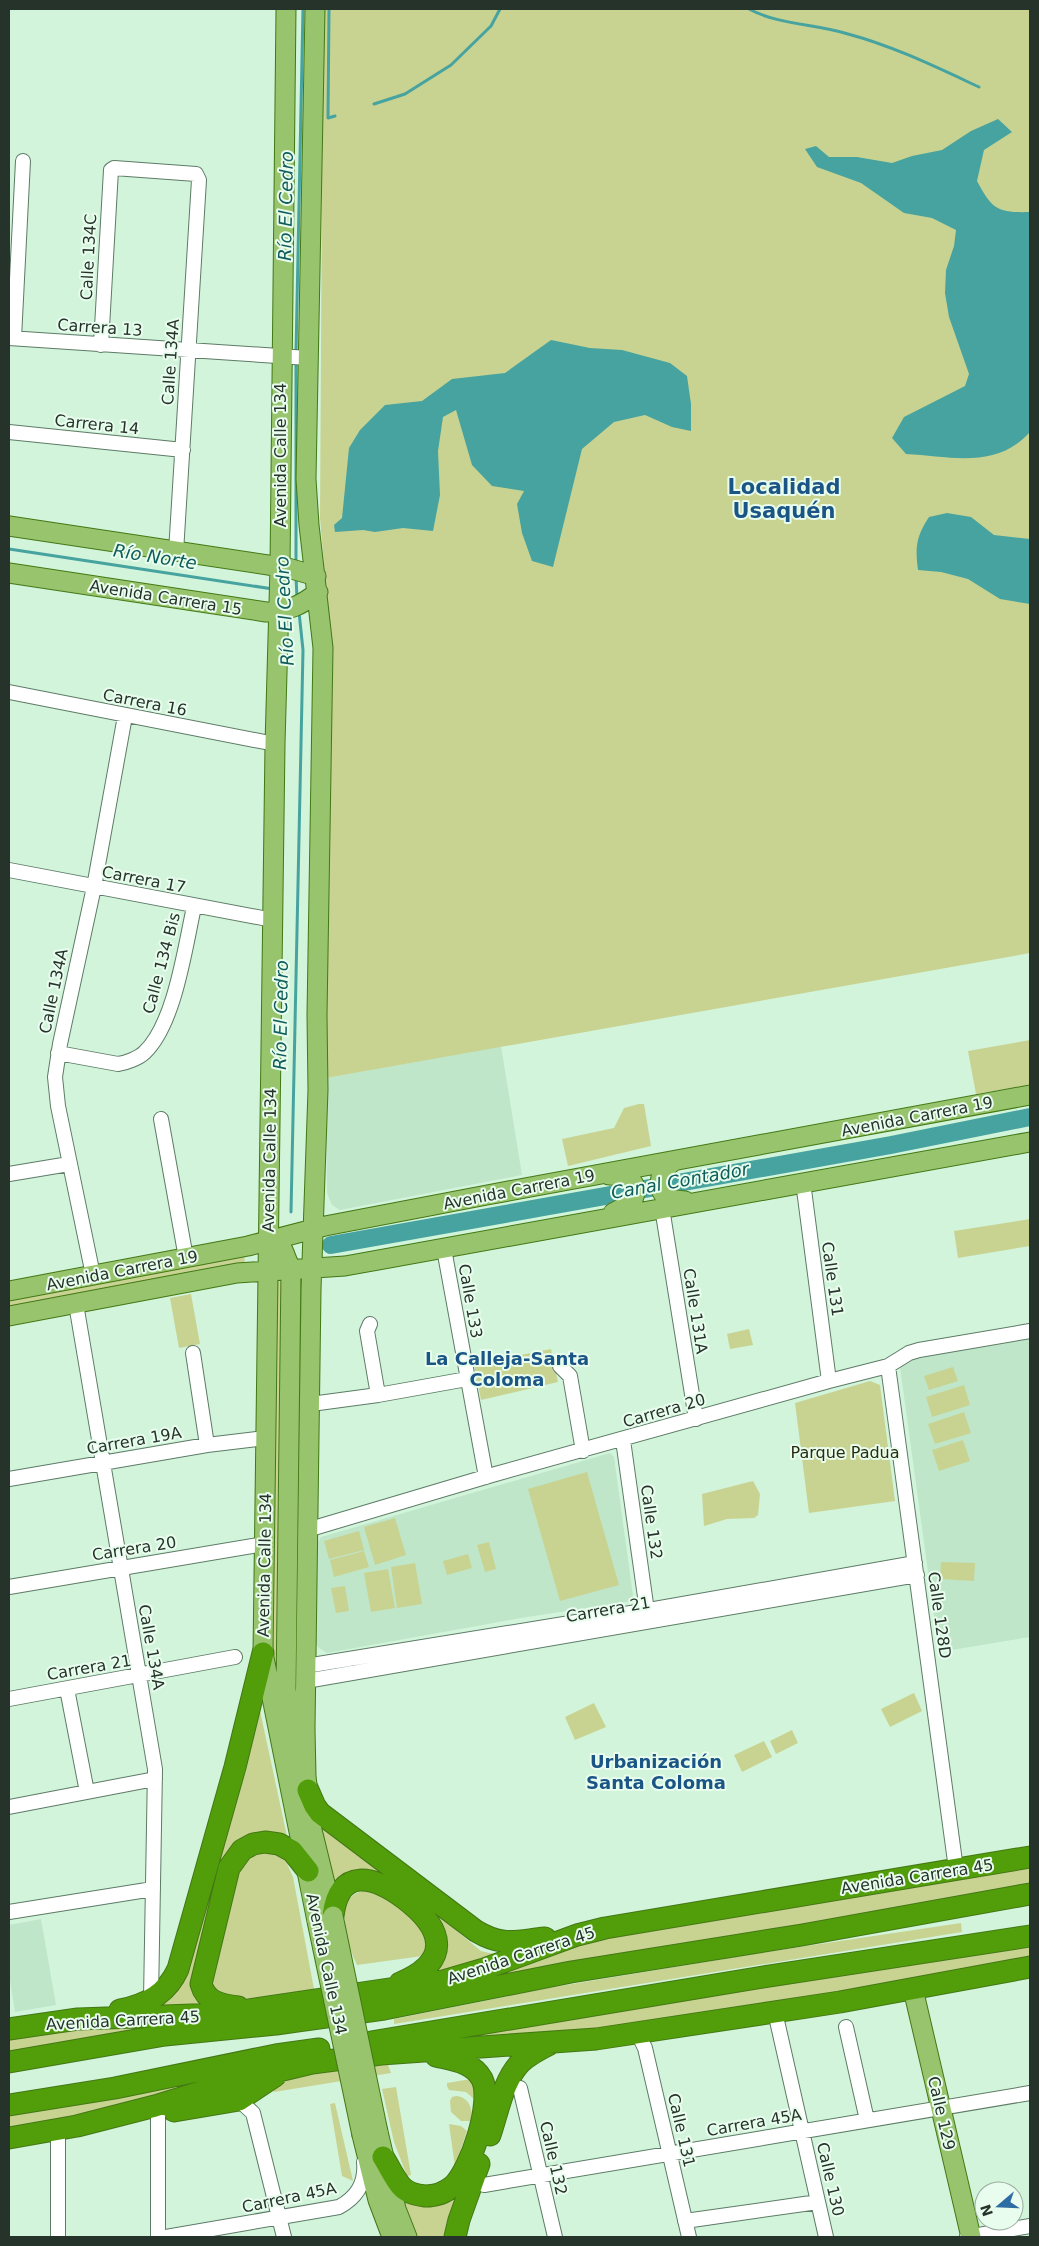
<svg xmlns="http://www.w3.org/2000/svg" width="1039" height="2246" viewBox="0 0 1039 2246" font-family="'DejaVu Sans',sans-serif">
  <style>
    .built { fill: #bfe6c9 }
    .green { fill: #c8d392 }
    .water { fill: #47a39f }
    .lines { fill: none; stroke-linecap: round; stroke-linejoin: round }
    .stream { stroke: #47a39f; stroke-width: 3 }
    .river { stroke: #47a39f; stroke-width: 18 }
    .minor-casing { stroke: #5d7b66; stroke-width: 16 }
    .major-casing { stroke: #437815; stroke-width: 21 }
    .highway-casing { stroke: #437815; stroke-width: 23 }
    .minor { stroke: #fff; stroke-width: 14 }
    .major { stroke: #97c46c; stroke-width: 19 }
    .highway { stroke: #529d0a; stroke-width: 21 }
    .major-bridge-casing { stroke: #437815; stroke-width: 21; stroke-linecap: butt }
    .major-bridge { stroke: #97c46c; stroke-width: 19 }
    .labels { text-anchor: middle; stroke-width: 4; stroke-linejoin: round; paint-order: stroke }
    .street-label { font-size: 16px; fill: #26332a; stroke: #e9fdee }
    .park-label { font-size: 16px; fill: #292d10; stroke: #e9fdee }
    .water-label { font-size: 18px; font-style: italic; fill: #0f5d5b; stroke: #e9fdee }
    .neighbourhood-label { font-size: 18px; font-weight: bold; fill: #1a5586; stroke: #e9fdee }
    .district-label { font-size: 21px; font-weight: bold; fill: #1a5586; stroke: #e9fdee }
  </style>
  <rect width="100%" height="100%" fill="#d2f4db"/>
  <path class="built" d="M501,1046L522,1175L340,1210L332,1205L327,1193L326,1078Z
    M1030,1339V1637L939,1652L900,1367L908,1359Z
    M610,1453L614,1457L633,1596L632,1601L521,1618L327,1653L318,1647L316,1643L317,1544L321,1537Z
    M41,1919L56,2005L15,2012L9,1974V1925Z"/>
  <path class="green" d="M323,9H1030V953L326,1078L330,636L320,518Z
    M1030,1040V1085L976,1094L968,1051Z
    M639,1104H644L651,1146L568,1166L562,1139L614,1128L624,1108Z
    M1030,1219V1246L958,1258L954,1231Z
    M244,1251L245,1267L9,1311V1297Z
    M283,1281L277,1695L269,1675L270,1282Z
    M191,1294L200,1344L179,1348L170,1298Z
    M749,1329L753,1345L730,1349L727,1334Z
    M551,1349L558,1382L481,1400L474,1364Z
    M953,1367L958,1381L929,1390L924,1376Z
    M870,1381L880,1385L895,1501L809,1513L795,1403Z
    M964,1385L970,1405L932,1417L926,1397Z
    M964,1412L971,1433L935,1444L928,1424Z
    M963,1440L970,1461L939,1471L932,1450Z
    M587,1472L619,1585L560,1601L528,1489Z
    M753,1481L760,1494L758,1515L754,1518L727,1519L704,1526L702,1494Z
    M395,1518L406,1555L375,1565L364,1527Z
    M359,1531L364,1550L329,1559L324,1541Z
    M489,1542L496,1569L485,1572L477,1545Z
    M364,1551L369,1567L334,1577L330,1560Z
    M468,1554L472,1568L447,1575L443,1561Z
    M941,1562L975,1563L974,1581L940,1579Z
    M415,1563L422,1604L397,1608L391,1567Z
    M388,1569L395,1608L371,1612L364,1573Z
    M345,1586L349,1611L336,1613L331,1588Z
    M914,1693L922,1711L890,1727L881,1709Z
    M594,1703L606,1727L575,1740L565,1717Z
    M259,1706L288,1841L246,1842L196,1974L211,2009L149,2006L159,2001Z
    M792,1730L798,1743L776,1754L770,1741Z
    M764,1741L772,1757L742,1772L734,1755Z
    M317,1824L441,1918L481,1951L503,1956L430,1975L440,1962L399,1890L335,1891Z
    M273,1851L284,1857L293,1877L314,1989L250,1999L223,1997L208,1983L232,1883L248,1856Z
    M1030,1862V1886L478,1982L591,1938Z
    M368,1890L384,1893L425,1927L430,1955L357,1965C346,1942 330,1894 368,1890Z
    M961,1923L962,1932L394,2024V2019L548,1988L766,1952Z
    M1030,1942V1962L649,2026L384,2049Z
    M175,2024L9,2054V2034L73,2025Z
    M387,2062L391,2073L274,2092L273,2083L280,2078Z
    M267,2064L136,2106L9,2130V2112Z
    M471,2079L474,2083L475,2100L466,2092L449,2090L447,2086V2083Z
    M396,2087L411,2175L407,2176L394,2142L382,2089Z
    M456,2096C469,2097 474,2109 470,2121H461L451,2112L450,2101L452,2097Z
    M335,2103L353,2181L342,2176L330,2104Z
    M449,2124L461,2126L467,2131L455,2167Z
    M469,2179L450,2237H412L398,2196Z"/>
  <path class="water" d="M998,119L1012,132L984,150L977,181C992,209 997,213 1030,212V432C996,470 950,456 906,454L892,438L904,417L965,386L969,374L949,317L945,293L946,270L954,246L956,230L932,218L904,213L861,183L817,167L805,149L816,146L829,157H857L892,163L912,156L942,150L971,131Z
    M551,340L590,348L622,350L670,363L687,376L691,404V431L672,427L645,415L614,422L582,449L553,567L532,561L522,533L517,504L524,491L492,486L472,465L456,410L443,417L438,451L440,495L433,531L403,528L375,532L363,530L335,532L334,525L342,518L349,448L360,430L385,405L422,401L452,379L505,373Z
    M947,513L971,517L994,535L1030,539V604L1000,599L968,579L941,572L918,570C915,547 916,537 929,517Z"/>
  <g class="lines">
    <path class="stream" d="M329,9L328,118L335,116
      M749,9C779,25 816,24 848,34C893,46 936,67 979,87
      M374,104L405,94L451,65L491,26L500,9
      M296,353L303,9
      M9,549L273,589
      M296,563V362
      M296,577L297,598
      M291,1212L303,650L299,612"/>
    <path class="river" d="M331,1245L891,1145L1030,1117"/>
    <defs>
      <path id="minor" d="M9,338L308,358
        M14,338L23,161
        M101,345L111,170L114,168L196,174L199,180L176,552
        M9,432L183,450
        M9,692L275,744
        M9,870L273,920
        M58,1053L118,1064C126,1063 139,1058 145,1052C175,1023 185,947 194,907
        M161,1119L186,1258
        M9,1174L69,1164
        M803,1182L829,1381
        M662,1208L696,1419
        M444,1249L486,1477
        M93,1275L58,1106L55,1077L60,1044L94,887L125,716
        M76,1304L155,1769L151,1999
        M370,1324L367,1331L378,1395
        M193,1353L207,1445
        M560,1366L570,1376L583,1451
        M888,1366L956,1869
        M311,1404L378,1395L467,1379
        M623,1440L646,1604L643,1617
        M9,1479L207,1445L265,1438
        M307,1530L492,1475L829,1381L888,1366L909,1353L919,1350L1030,1331
        M9,1587L264,1544
        M306,1666L643,1611L915,1563
        M306,1681L917,1575
        M67,1689L87,1792
        M9,1699L235,1657
        M9,1807L155,1779
        M9,1912L153,1889
        M775,2012L826,2237
        M846,2027L867,2120
        M637,2032L645,2048L689,2237
        M520,2088L555,2237
        M239,2100L253,2113L284,2237
        M58,2130V2237
        M484,2185L1030,2093
        M685,2221L818,2202
        M158,2237V2114
        M166,2237L339,2207C357,2197 366,2183 364,2162
        M967,2237L1030,2226"/>
      <path id="major" d="M286,9L280,567L275,744L263,1653L317,1921
        M315,9L306,479L309,525L323,648L317,1015L318,1090L311,1290L305,1729L306,1776L312,1830L333,1916
        M9,526L288,568L316,576
        M9,573L266,612C287,612 302,605 318,592
        M674,1161C660,1170 655,1186 667,1199L685,1201
        M609,1175C621,1175 633,1176 636,1190L632,1203L613,1213
        M268,1241L283,1250L291,1270L286,1689L296,1761
        M9,1291L248,1246L325,1226L487,1195L1030,1095
        M9,1316L237,1273L345,1266L1030,1142
        M913,1989L971,2237
        M378,2132L396,2209L407,2237
        M362,2135L378,2200L392,2237"/>
      <path id="highway" d="M308,1790L315,1806L320,1813L476,1931C503,1947 515,1941 545,1938
        M333,1916C339,1866 374,1876 405,1899C444,1929 452,1961 400,1983
        M238,2007C221,2005 206,2002 201,1984L229,1868L242,1850L253,1844L265,1842L279,1844L292,1851L308,1871
        M120,2010C146,2005 167,1994 178,1969L235,1767L263,1653
        M9,2029L78,2019L221,2014L443,1981L484,1969L577,1935L605,1928L1030,1857
        M371,2042L757,1978L1030,1936
        M9,2062L165,2035L276,2024L384,2009L571,1972L802,1935L1030,1894
        M9,2105L115,2088L276,2055L319,2049
        M174,2111L239,2100L275,2076
        M490,2135C498,2112 503,2080 521,2062C529,2055 538,2050 548,2045
        M9,2138L77,2126L155,2106L233,2082L312,2063L381,2054L596,2039L840,2002L1030,1967
        M383,2157C389,2166 394,2178 401,2186C407,2193 416,2195 425,2196C435,2196 445,2193 453,2186C471,2169 493,2102 482,2079C473,2062 453,2060 436,2056
        M455,2237L459,2220L479,2164"/>
    </defs>
    <use href="#minor" class="minor-casing"/>
    <use href="#major" class="major-casing"/>
    <use href="#highway" class="highway-casing"/>
    <use href="#minor" class="minor"/>
    <use href="#major" class="major"/>
    <use href="#highway" class="highway"/>
    <defs>
      <path id="major-bridge" d="M333,1916L378,2132
        M317,1921L362,2135"/>
    </defs>
    <use href="#major-bridge" class="major-bridge-casing"/>
    <use href="#major-bridge" class="major-bridge"/>
  </g>
  <g class="labels">
    <g class="street-label">
      <text transform="translate(88 257) rotate(-87)" y="6">Calle 134C</text>
      <text transform="translate(100 327) rotate(4)" y="6">Carrera 13</text>
      <text transform="translate(170 362) rotate(-86)" y="6">Calle 134A</text>
      <text transform="translate(97 424) rotate(6)" y="6">Carrera 14</text>
      <text transform="translate(280 455) rotate(-90)" y="6">Avenida Calle 134</text>
      <text transform="translate(166 597) rotate(9)" y="6">Avenida Carrera 15</text>
      <text transform="translate(145 702) rotate(11)" y="6">Carrera 16</text>
      <text transform="translate(144 879) rotate(11)" y="6">Carrera 17</text>
      <text transform="translate(161 963) rotate(-75)" y="6">Calle 134 Bis</text>
      <text transform="translate(53 991) rotate(-78)" y="6">Calle 134A</text>
      <text transform="translate(917 1116) rotate(-11)" y="6">Avenida Carrera 19</text>
      <text transform="translate(269 1160) rotate(-89)" y="6">Avenida Calle 134</text>
      <text transform="translate(519 1189) rotate(-11)" y="6">Avenida Carrera 19</text>
      <text transform="translate(122 1270) rotate(-11)" y="6">Avenida Carrera 19</text>
      <text transform="translate(833 1279) rotate(82)" y="6">Calle 131</text>
      <text transform="translate(471 1301) rotate(80)" y="6">Calle 133</text>
      <text transform="translate(696 1311) rotate(81)" y="6">Calle 131A</text>
      <text transform="translate(664 1410) rotate(-16)" y="6">Carrera 20</text>
      <text transform="translate(134 1440) rotate(-10)" y="6">Carrera 19A</text>
      <text transform="translate(652 1522) rotate(82)" y="6">Calle 132</text>
      <text transform="translate(134 1548) rotate(-9)" y="6">Carrera 20</text>
      <text transform="translate(264 1565) rotate(-89)" y="6">Avenida Calle 134</text>
      <text transform="translate(608 1609) rotate(-10)" y="6">Carrera 21</text>
      <text transform="translate(940 1615) rotate(82)" y="6">Calle 128D</text>
      <text transform="translate(152 1647) rotate(80)" y="6">Calle 134A</text>
      <text transform="translate(89 1667) rotate(-10)" y="6">Carrera 21</text>
      <text transform="translate(917 1876) rotate(-9)" y="6">Avenida Carrera 45</text>
      <text transform="translate(521 1955) rotate(-18)" y="6">Avenida Carrera 45</text>
      <text transform="translate(327 1964) rotate(78)" y="6">Avenida Calle 134</text>
      <text transform="translate(123 2020) rotate(-3)" y="6">Avenida Carrera 45</text>
      <text transform="translate(942 2113) rotate(77)" y="6">Calle 129</text>
      <text transform="translate(754 2122) rotate(-10)" y="6">Carrera 45A</text>
      <text transform="translate(682 2130) rotate(77)" y="6">Calle 131</text>
      <text transform="translate(554 2158) rotate(77)" y="6">Calle 132</text>
      <text transform="translate(831 2179) rotate(77)" y="6">Calle 130</text>
      <text transform="translate(289 2197) rotate(-12)" y="6">Carrera 45A</text>
    </g>
    <g class="park-label">
      <text x="845" y="1458">Parque Padua</text>
    </g>
    <g class="water-label">
      <text transform="translate(286 206) rotate(-89)" y="6">Río El Cedro</text>
      <text transform="translate(155 557) rotate(9)" y="6">Río Norte</text>
      <text transform="translate(285 611) rotate(-93)" y="6">Río El Cedro</text>
      <text transform="translate(281 1015) rotate(-89)" y="6">Río El Cedro</text>
      <text transform="translate(680 1181) rotate(-10)" y="6">Canal Contador</text>
    </g>
    <g class="neighbourhood-label">
      <text x="507" y="1365">La Calleja-Santa<tspan x="507" dy="21">Coloma</tspan></text>
      <text x="656" y="1768">Urbanización<tspan x="656" dy="21">Santa Coloma</tspan></text>
    </g>
    <g class="district-label">
      <text x="784" y="494">Localidad<tspan x="784" dy="24">Usaquén</tspan></text>
    </g>
  </g>
  <rect width="1039" height="2246" fill="none" stroke="#26332a" stroke-width="20"/>
  <g transform="translate(999 2206) rotate(251)"><circle r="24" fill="#e9fdee" stroke="#9baca0"/>
  <path d="M0-4L9 19L0 12L-9 19Z" fill="#2e6da4"/>
  <text y="-8" font-size="14" font-weight="bold" text-anchor="middle" fill="#26332a">N</text>
  </g>
</svg>
